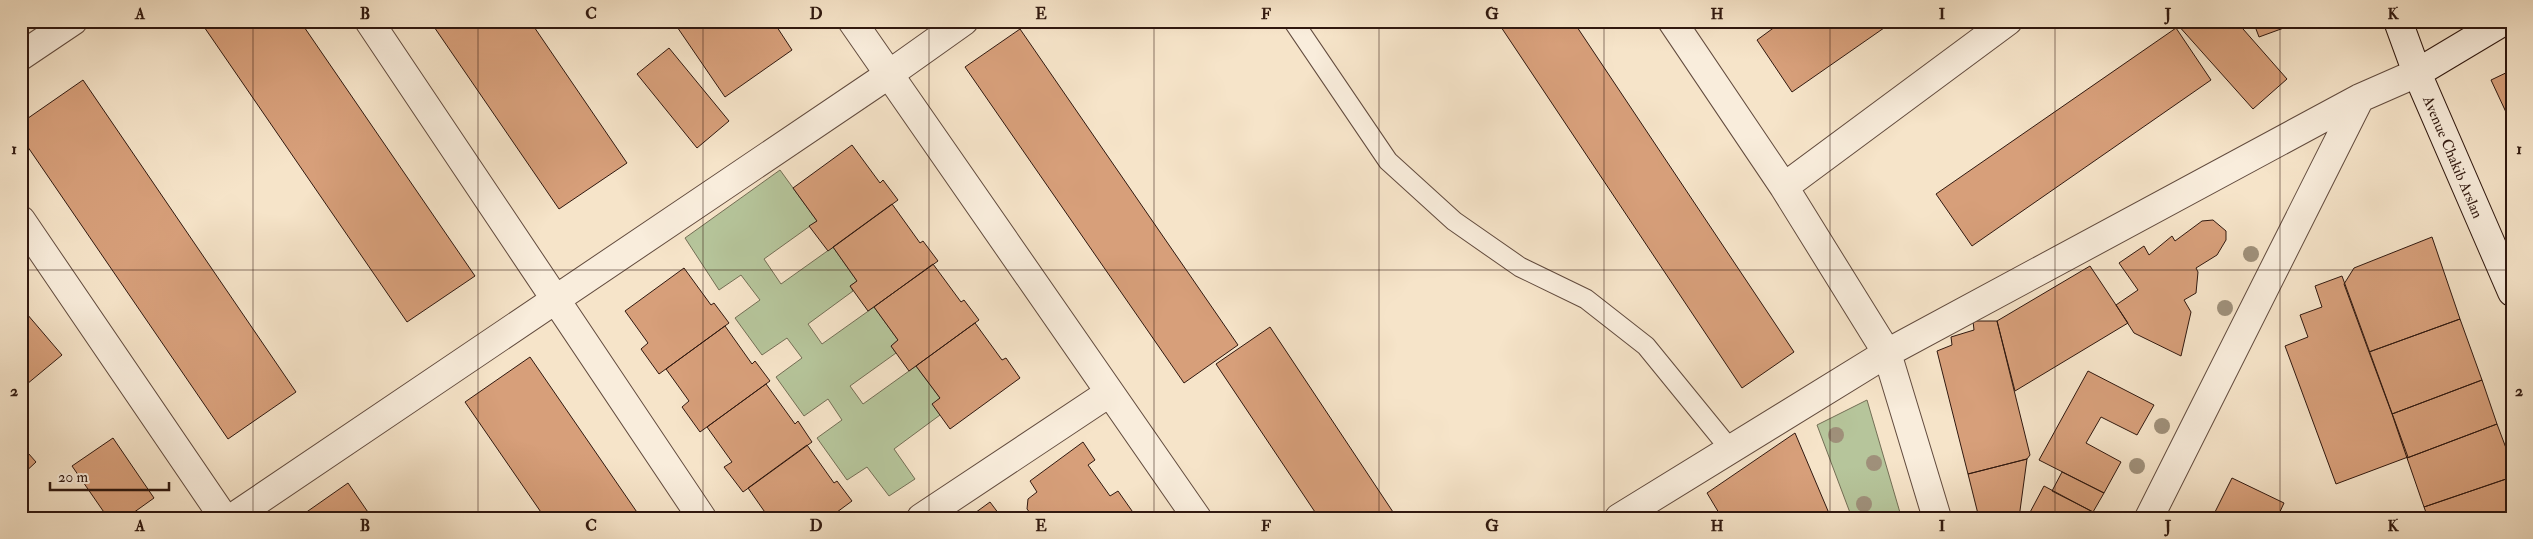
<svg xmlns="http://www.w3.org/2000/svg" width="2533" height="539" viewBox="0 0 2533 539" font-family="'IM FELL Double Pica',serif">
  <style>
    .green { fill: #b6c59b; stroke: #736e55 }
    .building { fill: #d79f7a; stroke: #30180f }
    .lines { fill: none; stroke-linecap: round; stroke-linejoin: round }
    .lane-casing { stroke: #624b3e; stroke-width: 21 }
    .street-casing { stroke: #624b3e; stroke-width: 30 }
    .secondary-casing { stroke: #30180f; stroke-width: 30 }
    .lane { stroke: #f9eddc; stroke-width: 19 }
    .street { stroke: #f9eddc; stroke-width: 28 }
    .secondary { stroke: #f9eddc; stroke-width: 28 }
    .tree { fill: #9f907a }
    .grid { fill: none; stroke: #30180f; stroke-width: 1; stroke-opacity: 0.55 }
    .labels { text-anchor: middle; stroke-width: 5; stroke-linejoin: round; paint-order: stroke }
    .street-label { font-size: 15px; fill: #30180f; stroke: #f9eddc }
    .neatline { fill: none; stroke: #30180f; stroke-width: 2 }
    .grid-label { font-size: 16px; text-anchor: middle; font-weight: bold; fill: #30180f }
  </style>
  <rect width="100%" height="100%" fill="#f6e4c9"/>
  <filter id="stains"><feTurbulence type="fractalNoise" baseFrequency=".004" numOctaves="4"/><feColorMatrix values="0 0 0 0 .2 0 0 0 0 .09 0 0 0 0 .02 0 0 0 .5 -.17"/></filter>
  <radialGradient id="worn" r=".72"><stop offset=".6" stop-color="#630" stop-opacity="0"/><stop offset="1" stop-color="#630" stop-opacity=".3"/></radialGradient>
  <path class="green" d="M780,170L817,221L764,259L781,284L833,247L857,281L850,286L853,291L808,324L822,344L874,307L898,340L891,346L896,353L850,386L863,404L916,366L940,398L933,404L940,415L894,449L915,479L889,496L867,467L847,480L817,438L842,420L828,399L804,416L776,377L802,358L787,338L762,355L735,318L760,300L741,275L719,290L685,238Z
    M1867,400L1901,516L1897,518H1852L1817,425Z"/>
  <path class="building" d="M200,21H300L475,276L407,322Z
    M430,21H530L627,163L559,209Z
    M673,21H773L792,50L725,97Z
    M1497,21H1573L1794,352L1742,388Z
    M1783,21H1894L1792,92L1757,40Z
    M2180,21H2236L2287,79L2253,109L2177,24Z
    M2253,21H2303L2259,37Z
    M2176,28L2211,80L1972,246L1936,194Z
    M1020,29L1238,345L1184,383L965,67Z
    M669,48L729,121L697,148L637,74Z
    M2512,70V125L2491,80Z
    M83,80L296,392L228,439L21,137V123Z
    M852,145L880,183L883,180L898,200L828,251L809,226L817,221L793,188Z
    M892,204L920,243L923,241L938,261L868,311L850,286L857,281L833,247Z
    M2213,220L2226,231V240L2217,255L2196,268L2198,272L2196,293L2184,300L2191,312L2181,356L2134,333L2116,305L2138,290L2119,263L2144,246L2149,255L2172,236L2175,241L2202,221Z
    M2432,237L2460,319L2369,352L2344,284L2354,268Z
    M933,264L961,302L964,300L979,320L909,371L891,346L898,340L874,307Z
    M2090,266L2128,323L2015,391L1997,321Z
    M684,268L711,305L714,303L729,323L659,374L641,349L648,343L625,311Z
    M2342,276L2408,457L2336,484L2285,346L2308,337L2300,315L2322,307L2315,286Z
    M21,307L62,355L21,389Z
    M2460,319L2482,380L2392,414L2369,352Z
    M1973,321H1997L2030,455L2027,459L1968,474L1937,351L1952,345L1951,337L1974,330Z
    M975,323L1002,360L1006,358L1020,378L950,429L932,404L940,398L916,366Z
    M725,326L752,364L755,361L770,381L700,432L682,407L689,401L666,369Z
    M1270,327L1397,518H1319L1216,364Z
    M530,357L641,518H545L465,402Z
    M2088,371L2154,405L2137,435L2101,417L2086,443L2121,462L2104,493L2039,460Z
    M2482,380L2497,424L2407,458L2392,414Z
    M766,384L795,424L798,421L812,442L743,492L724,467L732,462L707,427Z
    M2497,424L2512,464V477L2424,507L2407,458Z
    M1795,433L1831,518H1722L1707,493Z
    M113,438L154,498L126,518H108L72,466Z
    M1083,442L1095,460L1088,465L1110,496L1118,491L1137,518H1034L1027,509L1028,499L1037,492L1030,481Z
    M21,445L36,462L21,476Z
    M807,445L834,483L837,481L852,501L829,518H769L748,488Z
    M2027,459L2019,518H1979L1968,474Z
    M2062,472L2104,493L2093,512L2052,491Z
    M2512,477V518H2428L2424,507Z
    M2232,478L2284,503L2277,518H2212Z
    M348,483L372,518H298Z
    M2044,486L2093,512L2090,518H2027Z
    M990,502L1002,518H968Z"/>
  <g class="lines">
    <defs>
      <path id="lane" d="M1293,21L1388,161L1454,221L1520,267L1586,299L1646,346L1730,449"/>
      <path id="street" d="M369,21L702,518
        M852,21L1197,518
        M1672,21L1784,187L1887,353L1937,518
        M21,56L73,21
        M1784,187L2008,21
        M21,220L224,518
        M232,518L888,75L964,21
        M921,518L1109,393
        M1619,518L1887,353L2360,98L2417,73
        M2149,518L2360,98"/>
      <path id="secondary" d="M2398,21L2417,73L2512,292
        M2417,73L2504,21"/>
    </defs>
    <use href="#lane" class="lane-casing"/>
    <use href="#street" class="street-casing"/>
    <use href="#secondary" class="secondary-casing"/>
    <use href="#lane" class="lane"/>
    <use href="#street" class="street"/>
    <use href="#secondary" class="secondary"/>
  </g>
  <g class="tree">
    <circle cx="2251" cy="254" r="8"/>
    <circle cx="2225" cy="308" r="8"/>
    <circle cx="2162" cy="426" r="8"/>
    <circle cx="1836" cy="435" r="8"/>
    <circle cx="1874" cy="463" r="8"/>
    <circle cx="2137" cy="466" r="8"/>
    <circle cx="1864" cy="504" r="8"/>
  </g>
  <path class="grid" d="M253,21V518M478,21V518M703,21V518M929,21V518M1154,21V518M1379,21V518M1604,21V518M1830,21V518M2055,21V518M2280,21V518M21,270H2512"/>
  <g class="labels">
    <g class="street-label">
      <text transform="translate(2453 157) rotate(67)" y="5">Avenue Chakib Arslan</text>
    </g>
  </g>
  <rect width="2533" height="539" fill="none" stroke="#f6e4c9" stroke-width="55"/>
  <path d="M50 482v8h119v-8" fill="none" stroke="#30180f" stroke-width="2.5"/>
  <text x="58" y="482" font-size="15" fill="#30180f" stroke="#f9eddc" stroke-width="4" paint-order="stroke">20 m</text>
  <rect x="28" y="28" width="2478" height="484" class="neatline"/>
  <g class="grid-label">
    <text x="140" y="19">A</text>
    <text x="365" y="19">B</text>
    <text x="591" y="19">C</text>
    <text x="816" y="19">D</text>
    <text x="1041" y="19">E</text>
    <text x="1266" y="19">F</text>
    <text x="1492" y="19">G</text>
    <text x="1717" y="19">H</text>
    <text x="1942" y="19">I</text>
    <text x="2168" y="19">J</text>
    <text x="2393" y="19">K</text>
    <text x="14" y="154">1</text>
    <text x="2519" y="154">1</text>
    <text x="14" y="396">2</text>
    <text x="2519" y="396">2</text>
    <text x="140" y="531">A</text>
    <text x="365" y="531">B</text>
    <text x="591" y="531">C</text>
    <text x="816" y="531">D</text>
    <text x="1041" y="531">E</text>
    <text x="1266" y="531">F</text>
    <text x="1492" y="531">G</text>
    <text x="1717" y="531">H</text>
    <text x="1942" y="531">I</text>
    <text x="2168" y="531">J</text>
    <text x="2393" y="531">K</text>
  </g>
  <rect width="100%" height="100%" filter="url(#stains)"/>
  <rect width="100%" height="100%" fill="url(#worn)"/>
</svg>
